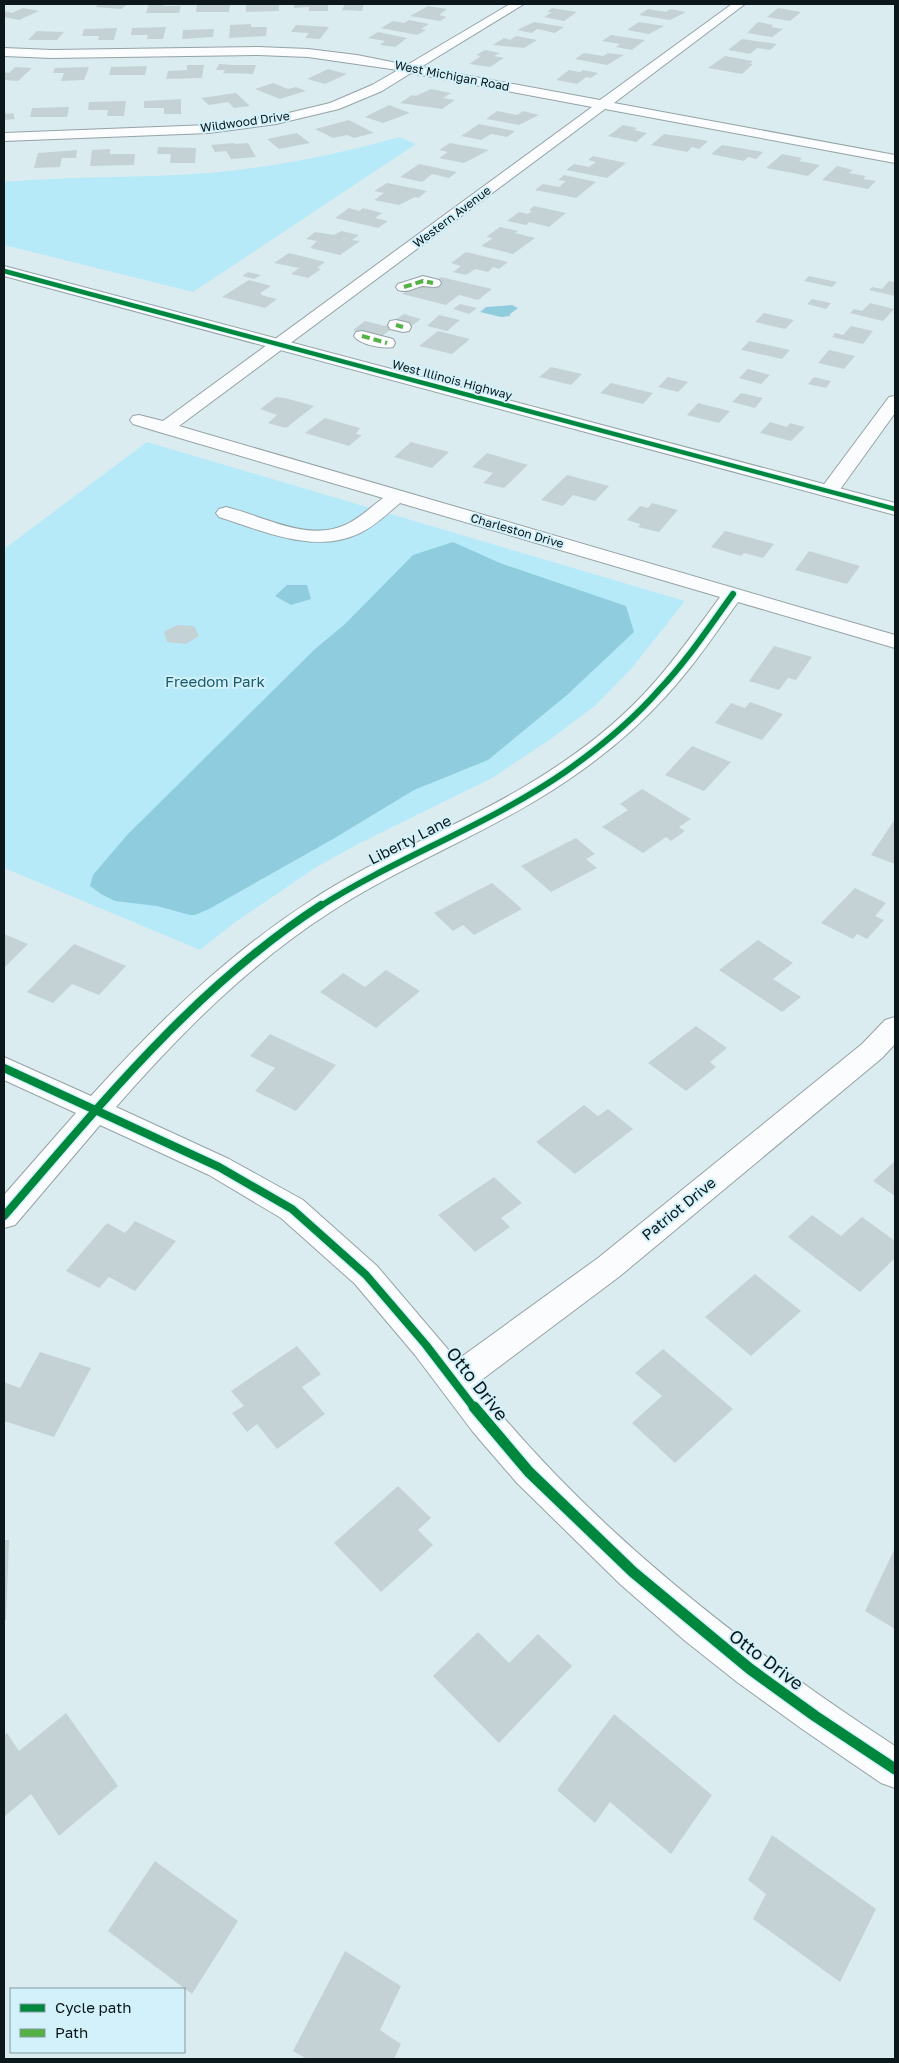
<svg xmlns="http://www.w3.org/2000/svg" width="899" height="2063" viewBox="0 0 899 2063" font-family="'Golos Text',sans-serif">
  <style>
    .green { fill: #b7eaf8 }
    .water { fill: #8fccdd }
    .building { fill: #c4d2d6 }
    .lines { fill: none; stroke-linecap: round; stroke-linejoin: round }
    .street-casing { stroke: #95a2a6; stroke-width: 2 }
    .secondary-casing { stroke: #95a2a6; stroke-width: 2 }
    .street { fill: #fafcfd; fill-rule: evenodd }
    .secondary { fill: #fafcfd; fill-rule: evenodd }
    .quiet { stroke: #54b145; stroke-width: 4; stroke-dasharray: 8 4; stroke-linecap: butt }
    .cycleway-far3-casing { stroke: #d2f1fa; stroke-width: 6 }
    .cycleway-far2-casing { stroke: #d2f1fa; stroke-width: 9 }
    .cycleway-far1-casing { stroke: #d2f1fa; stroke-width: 11 }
    .cycleway-casing { stroke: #d2f1fa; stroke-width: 14 }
    .cycleway-far3 { stroke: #00873e; stroke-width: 4.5 }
    .cycleway-far2 { stroke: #00873e; stroke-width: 6 }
    .cycleway-far1 { stroke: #00873e; stroke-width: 8 }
    .cycleway { stroke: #00873e; stroke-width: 11 }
    .labels { text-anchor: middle; stroke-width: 4; stroke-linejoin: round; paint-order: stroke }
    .far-street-label { font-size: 12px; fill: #0b171a; stroke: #d2f1fa }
    .park-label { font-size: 15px; fill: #175a69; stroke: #d2f1fa }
    .street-label { font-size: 15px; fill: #0b171a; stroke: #d2f1fa }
    .near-street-label { font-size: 18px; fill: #0b171a; stroke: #d2f1fa }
  </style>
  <rect width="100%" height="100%" fill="#dbecf1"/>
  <path class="green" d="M399,137L416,144L193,292L4,245V182C72,176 141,178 209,173C274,167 336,155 399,137Z
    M147,442L685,601L632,668L596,705L552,738L492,778L358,844L315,868L234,923L200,950L4,868V549Z"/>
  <path class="water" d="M512,305L518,308L510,314V316L501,317L480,312L486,307Z
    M453,542L500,563L626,606L634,632L567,695L488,760L414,790L333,839L209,909L195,915H190L157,906L115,901L101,894L90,886L93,875L127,835L315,649L345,624L413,555Z
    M287,585H307L311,599L291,605L275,596Z"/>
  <path class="building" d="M100,4H128L121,9L95,7Z
    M149,4H164L163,6H181L179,13H146Z
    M197,4L230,5L229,12H196Z
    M246,4L279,5V11L246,12Z
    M294,4H328V11H309V7L294,8Z
    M345,4H364L362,11L342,10Z
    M428,6L447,9L439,15L447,17L440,21L410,16Z
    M23,8L39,11L19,20L4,17V11L12,13Z
    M552,8L577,12L564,21L544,17L552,12H547Z
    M778,8L801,12L790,21L767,17Z
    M648,9L666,12L670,9L686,12L670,20L639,15Z
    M409,20L429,24L421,29L426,30L417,35L381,28L393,21L404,23Z
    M534,22L564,27L555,33L537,29L532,33L517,30Z
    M639,22L664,26L649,34L627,30Z
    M758,22L773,25L771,27L783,29L772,37L747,33Z
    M251,24V27H267L266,36L229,38L230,25Z
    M296,25L329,27L320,39L305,38L309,33L291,32Z
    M166,27L163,39H147L148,35H131L132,28Z
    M117,28L114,40H98L99,36H82L84,29Z
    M214,29L213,37L182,39L183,30Z
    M37,31L64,32L57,40H28Z
    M378,32L407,38L395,47L380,45L385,41L368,38Z
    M611,35L645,40L632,50L616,47L620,44L602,41Z
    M516,36L537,40L524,48L493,45L504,38L510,40Z
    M742,39L777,44L770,50L757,48L750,54L728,50Z
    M485,50L500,53L494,56L504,58L490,67L469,64L481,56L476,55Z
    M584,53L603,56L608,53L624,55L607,65L575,59Z
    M725,56L753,61L750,64H753L742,74L708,68Z
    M219,64L233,65H256L253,74L223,73L225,70H216Z
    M187,65H204L202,78L166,79L168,71L187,70Z
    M147,66L145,75H109L111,67Z
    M15,67L32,68L18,81L4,80V72L9,73Z
    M89,67L84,80L61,81L64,73H53L55,68Z
    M328,69L347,74L325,84L307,79Z
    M569,70L580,72L583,70L598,73L591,78L586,77L577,84L556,80Z
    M273,83L288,89L296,87L306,91L280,99L255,89Z
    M431,89L451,93L443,98L455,100L442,109L400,103L412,95L416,96Z
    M236,93L250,106L234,108L228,102L209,105L201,98Z
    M181,99V114H164V108H144V101Z
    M126,101L124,116H107L108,110H88L89,102Z
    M389,105L410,113L383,123L365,117Z
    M69,107L67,117H30L32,108Z
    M4,108L6,114L13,113L15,119L4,120Z
    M497,111L517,115L523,111L539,115L519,125L486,119Z
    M349,120L374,133L354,138L347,135L333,138L315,129Z
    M479,124L515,131L507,137L491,134L481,140L461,136Z
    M623,125L637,128L634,130L647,133L636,142L608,136Z
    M297,133L310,143L279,149L267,139Z
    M664,134L685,137L708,141L699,149L692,147L687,152L651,145Z
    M234,143V144L248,143L256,157L231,159L226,151L215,152L211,145Z
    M450,143L489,150L464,163L439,158L448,152L439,150Z
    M722,145L763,152L756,159L748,157L744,161L711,154Z
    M158,147L196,148L195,163H170L171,154H157Z
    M110,149V154H135L134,165L90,166L92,150Z
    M77,150L76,158H62L60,167L34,168L38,153Z
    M782,154L802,158L799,161L820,165L808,176L766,168Z
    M593,156L626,163L607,178L566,170L574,164L589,167L596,162L588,160Z
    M419,164L457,172L449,178L432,174L422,182L400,177Z
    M837,166L853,170L849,173L866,176L863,179L876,181L868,189L822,180Z
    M564,175L596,182L576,198L535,190L543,184L559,187L566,181L558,180Z
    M387,183L427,191L418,198L415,197L399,205L374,200L384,193L374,191Z
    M534,206L566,213L549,227L529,222L526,225L507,221L519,212L528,214L532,211L529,210Z
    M349,208L359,211L363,208L382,213L375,218L388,221L378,228L335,218Z
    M500,227L518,231L515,233L535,238L513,254L481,246L493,238L486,237Z
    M341,231L359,235L352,240L360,241L340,255L310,248L317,241L306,239L315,232L334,235Z
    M466,252L508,262L499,269L493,267L488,272L475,269L466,275L453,272L461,266L451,263Z
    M289,253L325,262L317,268L321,269L308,278L291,274L299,268L274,263Z
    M248,272L261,275L254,279L242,276Z
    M809,276L837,282L832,287L804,281Z
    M441,277L492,289L478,300L459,295L446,305L402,294L417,284L431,287L433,286L430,285Z
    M249,280L271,286L260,293L262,294L261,295L277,299L265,308L222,297Z
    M889,281L895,282V296L869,290L872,287L882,289Z
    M812,299L831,303L826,309L807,304Z
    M870,303L894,309L883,321L850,313L854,309L862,311Z
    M460,304L477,308L469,314L453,309Z
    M764,313L794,320L785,329L755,322Z
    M404,314L421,319L410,327L398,324L381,337L353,330L365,321L385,326Z
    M439,315L460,320L447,331L427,326Z
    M851,326L873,331L863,344L832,337L835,333L843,335Z
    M438,331L470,339L452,354L419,346Z
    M749,341L790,350L782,359L741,350Z
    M829,350L855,356L844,369L818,363Z
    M551,367L582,374L571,385L539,377Z
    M748,369L770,375L761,384L739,378Z
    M668,377L688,382L678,392L658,387Z
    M814,377L831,381L826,388L808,384Z
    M611,383L653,393L643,404L600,393Z
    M741,393L763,398L755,408L732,402Z
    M276,397L285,398L314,406L286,428L268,423L277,415L260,409Z
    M698,403L730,411L719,423L687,415Z
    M325,418L360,428L356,434L362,435L349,446L305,433Z
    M770,422L787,427L790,423L805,427L791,441L760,433Z
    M411,442L449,452L432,468L394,457Z
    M487,453L528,465L504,488L483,483L493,473L472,467Z
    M567,475L609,486L595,501L573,495L563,506L541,500Z
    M652,503L678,510L659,532L638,527L640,524L627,520L640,506L648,508Z
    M725,531L774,544L763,558L744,553L741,556L711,547Z
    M809,551L860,566L847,584L795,570Z
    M177,625L194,626L199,636L186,644L167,642L164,632Z
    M774,646L812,657L796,680L788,678L779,690L749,681Z
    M750,702L783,714L762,740L715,723L731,703L745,708Z
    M692,746L731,762L704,791L665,775Z
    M642,789L691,819L679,827L685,831L671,841L666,837L643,853L602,827L628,810L620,804Z
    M893,822L895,823V864L871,855Z
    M576,838L595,854L586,859L597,868L551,892L521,866Z
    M492,883L522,909L474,935L463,925L453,931L434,913Z
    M855,888L886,903L875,916L884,920L867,939L857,934L853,939L821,923Z
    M4,934L28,944L4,968Z
    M758,940L793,963L773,979L801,997L782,1012L719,970Z
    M74,944L126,966L99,995L72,984L53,1003L27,992Z
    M386,970L420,991L376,1028L320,992L343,973L365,987Z
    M696,1026L727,1048L710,1062L716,1067L686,1091L648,1063Z
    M270,1034L336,1065L296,1111L255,1091L275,1068L250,1056Z
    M584,1105L598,1116L608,1109L633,1129L575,1174L536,1142Z
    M895,1161V1196L873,1181Z
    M494,1177L522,1203L501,1218L510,1227L475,1252L438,1215Z
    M812,1215L841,1236L862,1217L895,1241V1258L860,1292L788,1237Z
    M135,1221L176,1241L135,1291L109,1277L99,1288L66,1271L107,1223L125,1233Z
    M755,1274L801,1311L751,1356L705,1317Z
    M297,1346L321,1374L302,1387L325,1414L277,1449L257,1424L247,1432L232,1413L244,1406L231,1391Z
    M663,1349L733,1409L675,1463L632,1423L662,1396L635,1373Z
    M40,1352L91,1368L54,1437L4,1421V1382L20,1388Z
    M398,1486L431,1518L418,1530L433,1545L381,1592L334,1543Z
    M4,1540H9L6,1620H4Z
    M895,1548V1629L865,1611Z
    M478,1632L509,1663L538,1634L572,1666L499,1743L433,1676Z
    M66,1713L118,1786L59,1836L31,1794L4,1817V1735L7,1733L19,1751Z
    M614,1714L712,1795L671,1854L610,1802L595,1823L557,1790Z
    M772,1835L876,1909L840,1982L753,1919L766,1894L748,1880Z
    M155,1861L238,1921L192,1994L108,1931Z
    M345,1951L401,1986L380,2030L401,2044L394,2059H307L293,2051Z"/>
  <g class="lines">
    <defs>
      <path id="street" d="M510,4H524L421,67L600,100L732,4H745L614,103L895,155V163L605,109L179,426L895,635V648L738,602C715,634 693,667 666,696C630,736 586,770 540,798C471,840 396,869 329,913C247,966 180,1034 116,1107L229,1159L303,1200L377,1266L457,1360L598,1258L862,1044L885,1020L895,1017V1044L882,1058L620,1276L476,1384C591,1529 742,1646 895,1746V1788L881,1783L802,1729L737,1682L684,1640L620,1584L517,1483L473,1432L415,1355L355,1284L281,1218L209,1175L100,1125L15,1225L4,1228V1195L76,1113L4,1080V1057L91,1096C157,1023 227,955 310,901C377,857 453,829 522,788C570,760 616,726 653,684C677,657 698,627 720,597L400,503C388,513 375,526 360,533C315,555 263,531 219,517L216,513L219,509L226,507C263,516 308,542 345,525C359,519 371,507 383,498L159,432L133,424L130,420L133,416L139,415L163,421L592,107L411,73L382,91L339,109L276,124L209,133L4,141V133L209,125L276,116L330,103L372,85L398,70L308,57L258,55L52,58L4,56V48L52,50L258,47L308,49L357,55L407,65Z
        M423,276L439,280L441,283L439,286C433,288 428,286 422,286C414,288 408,293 398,290L396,287L398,284Z
        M396,320L409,323L411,327L409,331L403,332L390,329L388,325L390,321Z
        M362,331L393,339L395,343L393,347C383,349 360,345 354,336L356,332Z
        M895,396V413L836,495L829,497L822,495L819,491L822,487L889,397Z"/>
      <path id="secondary" d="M4,266L895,503V515L4,276Z"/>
    </defs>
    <use href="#street" class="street-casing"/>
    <use href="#secondary" class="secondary-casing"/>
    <use href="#street" class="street"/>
    <use href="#secondary" class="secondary"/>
    <path class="quiet" d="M404,287L423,281L433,283
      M396,325L403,327
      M362,336L387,343"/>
    <defs>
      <path id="cycleway-far3" d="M4,271L895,509"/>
      <path id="cycleway-far2" d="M319,907C398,857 488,825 565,772C599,748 632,721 659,690C687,661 709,627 733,594"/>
      <path id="cycleway-far1" d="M4,1068L219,1167L292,1209L366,1275L426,1345L475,1409
        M4,1216C101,1104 195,987 321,905"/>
      <path id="cycleway" d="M474,1407L529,1472L633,1572L750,1669L815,1716L895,1769"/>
    </defs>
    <use href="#cycleway-far3" class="cycleway-far3-casing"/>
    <use href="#cycleway-far2" class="cycleway-far2-casing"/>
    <use href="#cycleway-far1" class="cycleway-far1-casing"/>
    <use href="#cycleway" class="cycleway-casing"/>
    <use href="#cycleway-far3" class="cycleway-far3"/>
    <use href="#cycleway-far2" class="cycleway-far2"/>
    <use href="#cycleway-far1" class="cycleway-far1"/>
    <use href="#cycleway" class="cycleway"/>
  </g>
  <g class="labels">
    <g class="far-street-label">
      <text transform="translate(452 76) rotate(11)" y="4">West Michigan Road</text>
      <text transform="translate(245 122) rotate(-8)" y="4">Wildwood Drive</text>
      <text transform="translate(452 217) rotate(-37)" y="4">Western Avenue</text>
      <text transform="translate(452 380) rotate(15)" y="4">West Illinois Highway</text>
      <text transform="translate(517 531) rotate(16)" y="4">Charleston Drive</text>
    </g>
    <g class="park-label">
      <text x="215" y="687">Freedom Park</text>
    </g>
    <g class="street-label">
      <text transform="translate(410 840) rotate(-27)" y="5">Liberty Lane</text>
      <text transform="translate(679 1209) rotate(-39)" y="5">Patriot Drive</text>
    </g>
    <g class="near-street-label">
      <text transform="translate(477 1384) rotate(52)" y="6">Otto Drive</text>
      <text transform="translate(766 1660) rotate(37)" y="6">Otto Drive</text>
    </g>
  </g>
  <rect width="899" height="2063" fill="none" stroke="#0b171a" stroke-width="10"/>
  <rect x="10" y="1988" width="175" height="65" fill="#d2f1fa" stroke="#829aa0"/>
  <rect x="20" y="2004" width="25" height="8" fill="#00873e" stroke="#829aa0"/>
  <text x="55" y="2013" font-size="15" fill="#0b171a">Cycle path</text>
  <rect x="20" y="2029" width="25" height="8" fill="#54b145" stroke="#829aa0"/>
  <text x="55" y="2038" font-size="15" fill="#0b171a">Path</text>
</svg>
